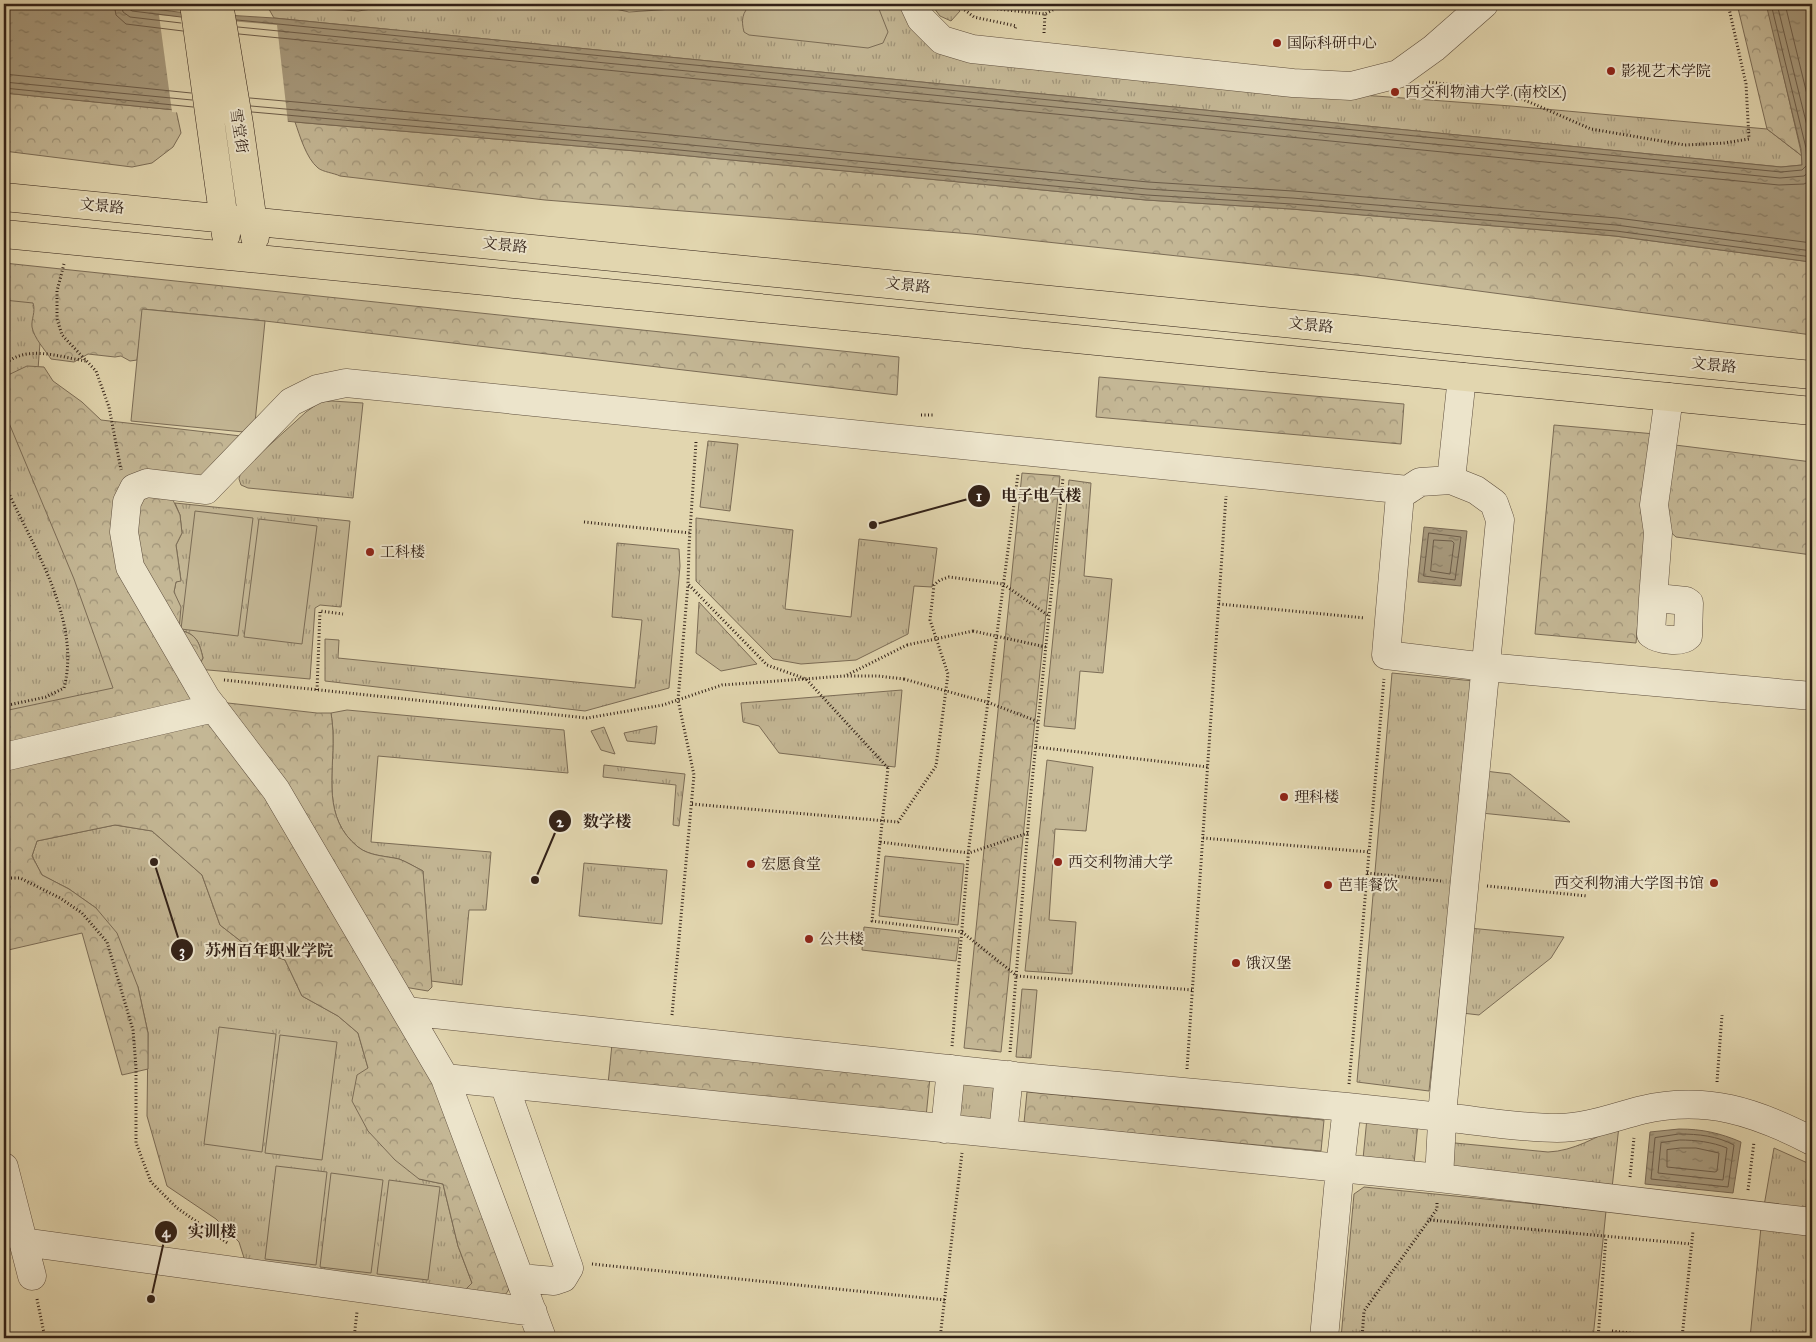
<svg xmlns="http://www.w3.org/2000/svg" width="1816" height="1342" viewBox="0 0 1816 1342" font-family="'IM FELL Great Primer','Noto Serif SC',serif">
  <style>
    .grass { fill: url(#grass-tufts); stroke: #7b6c56 }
    .forest { fill: url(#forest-crowns); stroke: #7b6c56 }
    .green { fill: #c4b795; stroke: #7b6c56 }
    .water { fill: url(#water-ripples); stroke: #786853 }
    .pier { fill: #e2d6af }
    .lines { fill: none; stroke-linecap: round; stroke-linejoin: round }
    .shore { stroke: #6c5c49; stroke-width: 1 }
    .minor-casing { stroke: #5e4e3d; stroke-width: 29 }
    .major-casing { stroke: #322117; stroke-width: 29 }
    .path { stroke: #322117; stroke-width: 3; stroke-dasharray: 1 2.5; stroke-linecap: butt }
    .minor { stroke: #ece4cb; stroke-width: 28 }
    .major { stroke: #e2d6af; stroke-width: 28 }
    .path-bridge { stroke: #322117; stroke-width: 3; stroke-dasharray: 1 2.5; stroke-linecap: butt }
    .poi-dot { fill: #8f2418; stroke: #ece4cb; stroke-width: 2 }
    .labels { text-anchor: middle; stroke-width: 4; stroke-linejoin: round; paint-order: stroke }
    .poi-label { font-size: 15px; fill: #322117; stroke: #ece4cb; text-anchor: start }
    .street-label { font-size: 15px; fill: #322117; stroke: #ece4cb }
    .leader { fill: none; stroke: #322117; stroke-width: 2 }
    .callout-dot { fill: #322117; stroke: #ece4cb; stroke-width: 2 }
    .mark-label { font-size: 15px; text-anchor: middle; font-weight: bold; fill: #fff }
    .callout-label { font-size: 16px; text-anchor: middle; font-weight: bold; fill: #322117; stroke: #ece4cb; stroke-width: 4; stroke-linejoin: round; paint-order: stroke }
  </style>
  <defs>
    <pattern id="grass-tufts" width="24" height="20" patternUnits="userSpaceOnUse" patternTransform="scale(1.25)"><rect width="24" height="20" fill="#c4b795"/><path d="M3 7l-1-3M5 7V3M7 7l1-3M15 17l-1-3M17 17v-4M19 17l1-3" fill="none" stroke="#a09479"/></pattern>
    <pattern id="forest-crowns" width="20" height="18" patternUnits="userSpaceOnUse" patternTransform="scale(1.25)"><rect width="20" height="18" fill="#c4b795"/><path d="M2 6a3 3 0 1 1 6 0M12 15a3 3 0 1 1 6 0" fill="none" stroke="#a09479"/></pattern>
    <pattern id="water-ripples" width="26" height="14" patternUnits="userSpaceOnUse" patternTransform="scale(1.25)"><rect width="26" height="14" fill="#a6987b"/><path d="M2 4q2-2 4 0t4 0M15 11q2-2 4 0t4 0" fill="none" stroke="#887c64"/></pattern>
  </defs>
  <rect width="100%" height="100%" fill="#e2d6af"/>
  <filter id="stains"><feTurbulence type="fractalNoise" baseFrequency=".004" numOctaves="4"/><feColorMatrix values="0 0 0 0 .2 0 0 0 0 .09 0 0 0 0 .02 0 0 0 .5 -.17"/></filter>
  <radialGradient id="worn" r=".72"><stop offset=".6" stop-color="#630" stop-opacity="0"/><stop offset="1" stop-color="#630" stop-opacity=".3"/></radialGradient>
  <path class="grass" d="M266,4H309L327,9L358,11L407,4H593L629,12L673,9L690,4H906L917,26L1267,88L1511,106L1767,129L1802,156V165L1781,167L274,18Z
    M931,4H951L960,11L951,21L940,16Z
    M4,299L43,302L37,383L128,689L4,715Z
    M332,401L363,403L353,498L248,488L241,485L239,479L241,471L306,412L320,402Z
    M708,441L738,444L730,511L700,507Z
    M1069,480L1091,483L1084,576L1112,579L1103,673L1080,671L1075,729L1044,726Z
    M175,503L350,521L341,607L320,605L315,608L310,679L197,669L203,658C199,642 197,634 179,630L174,592L176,582L181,580L176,545L182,533L180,515Z
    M696,518L793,530L785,609L851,617L859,539L937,548L932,587L914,586L908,634L856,660L801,664L773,659L696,581Z
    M617,543L679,549L680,566L669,688L585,711L325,681V639L339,640L338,658L635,688L642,620L612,617Z
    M699,602L757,664L721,671L696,653Z
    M1392,673L1474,681L1429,1091L1357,1082Z
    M902,690L895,767L779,753L759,726L743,722L741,703Z
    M347,710L564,730L568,773L378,756L371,842L491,852L486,910H469L462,985L431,981L423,871C415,867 407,862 399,859C386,856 369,856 358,847C322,818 334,775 333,736C333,728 332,720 331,713Z
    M657,726L655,744L627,741L624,733Z
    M604,727L615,754L601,750L591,731Z
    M1047,760L1093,767L1086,831L1055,829L1049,920L1076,922L1072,974L1025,971Z
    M604,765L685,774L679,826L673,825L676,785L603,777Z
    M1485,771L1510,774L1570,822L1481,813Z
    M115,825L152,831L202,875L220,925L247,946L285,960L302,996L338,1016L358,1033L368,1068L419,1179L443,1184L458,1246L472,1283L463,1292L245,1261L239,1242L216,1219L167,1186L147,1116L148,1033L138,987L96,908L69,889L42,875L32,856L37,841Z
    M885,856L964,864L958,925L879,916Z
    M584,863L667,870L662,924L579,916Z
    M864,927L959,938L956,961L862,950Z
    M1469,928L1564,937L1551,958L1479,1015L1462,1013Z
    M1022,989L1037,990L1031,1058L1016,1057Z
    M957,1078L994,1082L991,1123L953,1120Z
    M1367,1118L1418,1123L1414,1164L1363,1159Z
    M1619,1126L1612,1188L1453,1169L1450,1147L1455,1143L1548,1152C1574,1151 1596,1137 1619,1126Z
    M1774,1148L1812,1165V1211L1764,1206Z
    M1364,1187L1606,1211L1593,1338H1341L1354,1194Z
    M1761,1227L1812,1233V1338H1750Z"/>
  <path class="forest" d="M1737,4H1767L1802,156L1767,129Z
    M4,93L176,110L181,133L173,147L152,163L132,167L4,151Z
    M295,122L648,152L1146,200L1291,209L1615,236L1811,262L1812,335L1365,276L972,234L545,200L340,176C334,173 323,172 318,168C306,158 300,136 295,122Z
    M4,263L899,357L897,395L265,321L143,309L137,360L130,361L121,356L115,357L88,354L74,362L51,359C45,350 34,338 32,327C31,319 36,312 33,303L4,300Z
    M27,366L44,367L53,381L82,402L101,420L241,436L199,482L171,477L173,500L180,515L182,533L176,545L181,581L176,582L174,592L181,607L179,630C197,634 199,642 203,658L197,669L201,700L317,713H331C332,720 333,728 333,736C334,775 322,818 358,847C369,856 386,856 399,859C407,862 415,867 423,871L432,987L428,991L398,986L512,1278L508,1291L502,1299L463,1292L472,1283L458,1246L443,1184L419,1179L395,1160L368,1131L352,1101L357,1075L368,1068L358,1033L338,1016L302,996L285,960L247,946L220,925L202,875L152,831L115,825L37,841L32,856L42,875L69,889L96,908L117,933L138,987L148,1033V1069L122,1075L82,933L4,951V711L113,688L74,579L4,411V377Z
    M1099,377L1404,404L1401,444L1096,417Z
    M1554,425L1655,434L1636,643L1535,634Z
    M1675,445L1812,462V555L1676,537L1666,528L1661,514Z
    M1022,473L1060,476L1001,1052L964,1048Z
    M612,1044L930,1077L926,1117L608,1084Z
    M1027,1092L1324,1120L1321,1151L1024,1123Z"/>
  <path class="green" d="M751,4H877L888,32L883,43L868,48L749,35L744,32C741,20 742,13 751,4Z
    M142,309L265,321L254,433L131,421Z
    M195,511L253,518L238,636L181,629Z
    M259,519L317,526L302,644L244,637Z
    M219,1027L276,1034L262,1152L204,1144Z
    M280,1035L337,1042L322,1160L265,1153Z
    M276,1166L327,1172L316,1265L265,1259Z
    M331,1173L383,1180L371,1273L320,1267Z
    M389,1180L440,1187L428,1280L377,1274Z"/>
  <path class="water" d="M4,4H112L178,12L274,18L1781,167L1802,165L1801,149L1766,4H1812V265L1811,262L1615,236L1291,209L1146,200L648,152L295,122L4,93Z
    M1424,527L1467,531L1461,586L1418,582Z
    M1679,1129C1702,1129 1720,1133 1741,1142L1733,1193L1645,1184L1650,1132Z"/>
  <path class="pier" d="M159,15L277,25L288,123L172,112Z"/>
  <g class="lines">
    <path class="shore" d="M114,4L116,15L126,24L183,31
      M121,4L123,12L130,17L181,23
      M127,4L128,8L132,11L181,17
      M1777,4L1812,146
      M1785,4L1812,115
      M237,20L1781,172L1802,170L1807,165L1806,148L1771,4
      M238,27L1780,178L1804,176L1812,169
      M239,34L1779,185L1804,184L1812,180
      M4,74L191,93
      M4,82L192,100
      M4,88L193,107
      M250,98L650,133L1148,182L1293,191L1617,218L1812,243
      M251,106L649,141L1147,189L1292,198L1616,225L1812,251
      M252,112L648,147L1147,195L1292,204L1616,231L1812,257
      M1429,533L1461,537L1455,580L1424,576Z
      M1434,540L1452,541L1454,543L1450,574L1431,571Z
      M1679,1134C1699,1134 1717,1136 1734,1145L1728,1187L1651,1179L1655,1138Z
      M1680,1140C1696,1140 1712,1142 1727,1148L1723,1180L1658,1173L1661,1143Z
      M1681,1148H1696L1719,1153L1717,1171L1715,1172L1667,1167V1150Z"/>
    <defs>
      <path id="minor" d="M914,4L921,19L942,40L972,49L1293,83L1351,86L1398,74L1434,48L1484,4
        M1451,480L1420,482L1400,495L1386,655L1486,667L1812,696
        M1657,598L1686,601L1689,603L1688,636C1681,643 1659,640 1651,634L1653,599Z
        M1653,599L1658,533L1654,505L1669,397
        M4,757L214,708
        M406,1011L1042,1079L1347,1107L1340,1168L445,1078
        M504,1084L569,1268L563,1278L554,1281L520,1278
        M1347,1107C1384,1111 1422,1115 1460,1119C1492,1123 1525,1128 1557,1128C1587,1128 1614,1117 1642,1110C1706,1095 1756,1112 1812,1141
        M945,1129L951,1069
        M1003,1134L1009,1075
        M4,1167L32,1276
        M1439,1178L1812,1222
        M23,1242L533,1312
        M542,1338L445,1078L435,1061L276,790L206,698L130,567L124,532L127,502L134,488L147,483L206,490L291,402L317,389L346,383L1408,490
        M1324,1338L1340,1168L1439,1178L1443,1104L1500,520L1494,503L1476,490L1451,480L1462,377"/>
      <path id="major" d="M194,4L226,235
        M219,4L239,124L255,237
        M4,197L1812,375
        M4,234L1812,411"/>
    </defs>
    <use href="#minor" class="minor-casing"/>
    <use href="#major" class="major-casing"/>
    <path class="path" d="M341,4L363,5L377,4
      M609,4L650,7L681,4
      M960,4L958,5L974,17L1016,26L1015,30
      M977,4L988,8L1045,14L1064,4
      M1044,33L1045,14
      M1429,82L1504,91L1591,129L1685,145L1724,143L1749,139L1746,84L1728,4
      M64,264L57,291V319L62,335L96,371L109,407L121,470
      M4,365C26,344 59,357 86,361
      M921,415H934
      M696,442L689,546L688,584L767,665L806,679L888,768
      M4,483C31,544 82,619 64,688L46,697L4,706
      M584,522L690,533
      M1219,604L1365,618
      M973,631L1046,647
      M847,675L907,645
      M224,680L587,718L663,705L722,685L845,676H878L904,679
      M317,690L320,611L343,614
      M964,696L987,702L1039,722
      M1036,747L1208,767
      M692,804L898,822L936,766L948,674L930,620L934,585L940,580L949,577L1003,584L1049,616
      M1028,833L969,853L880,842L872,921L962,932L1017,976L1193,990
      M1203,838L1369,852
      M1367,873L1441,881
      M4,878H20L60,898L82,913L107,942L133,1030L136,1067V1143L151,1182L177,1208L229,1244
      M1487,886L1587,896
      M672,1015L694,775L678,700L688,584
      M952,1046L969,846L1018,474
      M1010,1052L1030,802L1063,478
      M1187,1069L1226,496
      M1717,1082L1722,1015
      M1349,1084L1384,679
      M1630,1177L1634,1138
      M1748,1190L1754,1142
      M1430,1220L1691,1244
      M592,1264L945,1300
      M37,1299L45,1338
      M354,1338L357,1312
      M940,1338L962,1153
      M1362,1338L1364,1311L1437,1209V1203
      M1598,1338L1606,1237
      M1612,1338V1331L1676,1338
      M1682,1338L1693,1231"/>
    <use href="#minor" class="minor"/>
    <use href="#major" class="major"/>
    <path class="path-bridge" d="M907,645L973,631
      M904,679L964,696
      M880,842L888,768"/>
  </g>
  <g class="poi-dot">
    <circle cx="1277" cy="43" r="5"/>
    <circle cx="1611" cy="71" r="5"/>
    <circle cx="1395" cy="92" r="5"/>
    <circle cx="370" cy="552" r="5"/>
    <circle cx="1284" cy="797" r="5"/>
    <circle cx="1058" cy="862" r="5"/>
    <circle cx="751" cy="864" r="5"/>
    <circle cx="1714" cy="883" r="5"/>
    <circle cx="1328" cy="885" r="5"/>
    <circle cx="809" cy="939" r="5"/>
    <circle cx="1236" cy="963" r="5"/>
  </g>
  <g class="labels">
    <g class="poi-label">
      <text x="1287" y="48">国际科研中心</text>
      <text x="1621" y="76">影视艺术学院</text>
      <text x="1405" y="97">西交利物浦大学 (南校区)</text>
      <text x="380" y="557">工科楼</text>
      <text x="1294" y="802">理科楼</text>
      <text x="1068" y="867">西交利物浦大学</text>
      <text x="761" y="869">宏愿食堂</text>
      <text x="1704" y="888" text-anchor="end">西交利物浦大学图书馆</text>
      <text x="1338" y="890">芭菲餐饮</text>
      <text x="819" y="944">公共楼</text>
      <text x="1246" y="968">饿汉堡</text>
    </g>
    <g class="street-label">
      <text transform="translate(239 131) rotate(81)" y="5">雪堂街</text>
      <text transform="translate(102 206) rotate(5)" y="5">文景路</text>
      <text transform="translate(505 245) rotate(6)" y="5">文景路</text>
      <text transform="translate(908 285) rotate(6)" y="5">文景路</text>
      <text transform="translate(1311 325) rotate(6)" y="5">文景路</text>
      <text transform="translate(1714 365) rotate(6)" y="5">文景路</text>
    </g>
  </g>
  <path class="leader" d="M873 525L979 496M535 880L560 821M154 862L182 950M151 1299L166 1232"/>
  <g class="callout-dot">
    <circle cx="873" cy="525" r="5"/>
    <circle cx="535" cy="880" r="5"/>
    <circle cx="154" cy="862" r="5"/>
    <circle cx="151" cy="1299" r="5"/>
    <circle cx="979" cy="496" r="12"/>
    <circle cx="560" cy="821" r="12"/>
    <circle cx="182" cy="950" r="12"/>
    <circle cx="166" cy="1232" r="12"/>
  </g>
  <g class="mark-label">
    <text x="979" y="501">1</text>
    <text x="560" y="827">2</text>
    <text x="182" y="956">3</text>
    <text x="166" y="1237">4</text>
  </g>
  <g class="callout-label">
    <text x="1041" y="501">电子电气楼</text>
    <text x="607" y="827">数学楼</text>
    <text x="269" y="956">苏州百年职业学院</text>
    <text x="212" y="1237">实训楼</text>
  </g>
  <rect width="1816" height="1342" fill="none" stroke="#e2d6af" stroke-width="20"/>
  <rect x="5" y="5" width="1806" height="1332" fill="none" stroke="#322117" stroke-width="2.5"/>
  <rect x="10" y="10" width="1796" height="1322" fill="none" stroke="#322117"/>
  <rect width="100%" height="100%" filter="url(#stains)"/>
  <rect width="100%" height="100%" fill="url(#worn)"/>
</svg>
